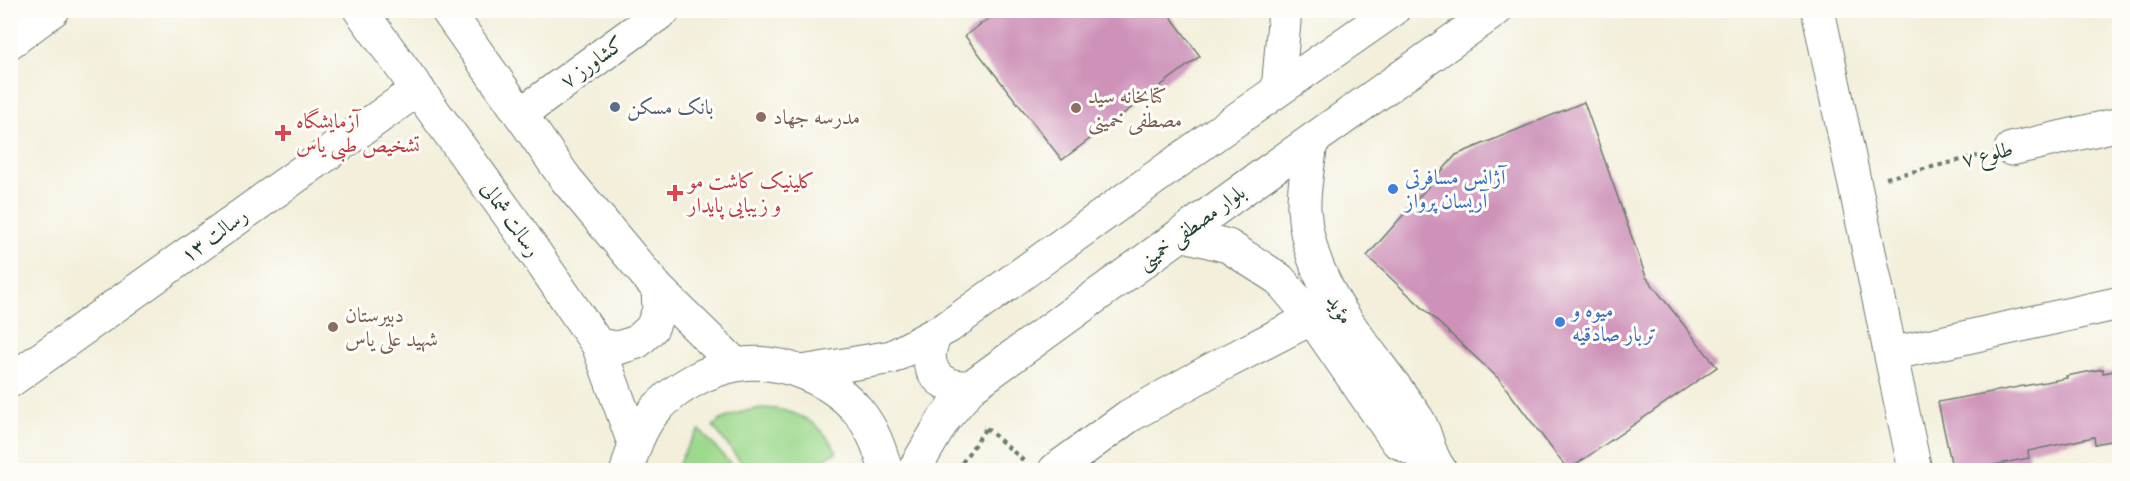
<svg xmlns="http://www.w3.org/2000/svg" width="2130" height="481" viewBox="0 0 2130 481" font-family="'Gentium Book Plus',Amiri,serif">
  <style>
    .green { fill: #9dd98d; stroke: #5e8b60; stroke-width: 1.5 }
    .building { fill: #ce92b9 }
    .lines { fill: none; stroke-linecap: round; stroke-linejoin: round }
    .minor-casing { stroke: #697b6e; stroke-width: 35 }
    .major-casing { stroke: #697b6e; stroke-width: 35 }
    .path { stroke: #697b6e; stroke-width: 4; stroke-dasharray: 4.5 4.5; stroke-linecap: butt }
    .minor { stroke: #fff; stroke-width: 33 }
    .major { stroke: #fff; stroke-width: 33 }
    .service-dot { fill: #5c6f8a; stroke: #fdfcf7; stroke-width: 2 }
    .education-dot { fill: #8d6e63; stroke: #fdfcf7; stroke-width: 2 }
    .health-dot { fill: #e0444e; stroke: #fdfcf7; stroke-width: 2 }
    .shop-dot { fill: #3f7fe0; stroke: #fdfcf7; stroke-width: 2 }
    .labels { text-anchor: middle; stroke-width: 6; stroke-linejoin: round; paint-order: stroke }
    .street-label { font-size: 21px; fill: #1f3d34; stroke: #fdfcf7 }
    .education-label { font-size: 21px; fill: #785e54; stroke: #fdfcf7; text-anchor: start }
    .service-label { font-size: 21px; fill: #4e5e75; stroke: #fdfcf7; text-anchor: start }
    .health-label { font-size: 21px; fill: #be3a42; stroke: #fdfcf7; text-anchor: start }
    .shop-label { font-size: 21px; fill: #366cbe; stroke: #fdfcf7; text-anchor: start }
  </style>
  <rect width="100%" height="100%" fill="#fdfcf7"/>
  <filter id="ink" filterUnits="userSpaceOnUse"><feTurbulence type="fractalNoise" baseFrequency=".0167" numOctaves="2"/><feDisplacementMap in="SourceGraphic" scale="12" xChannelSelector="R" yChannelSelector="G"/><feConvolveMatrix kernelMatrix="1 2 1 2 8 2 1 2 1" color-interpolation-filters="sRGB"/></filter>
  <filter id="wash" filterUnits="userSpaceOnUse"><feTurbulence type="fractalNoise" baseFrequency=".008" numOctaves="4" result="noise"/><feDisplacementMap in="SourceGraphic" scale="24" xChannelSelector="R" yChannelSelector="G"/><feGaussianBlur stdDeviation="1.35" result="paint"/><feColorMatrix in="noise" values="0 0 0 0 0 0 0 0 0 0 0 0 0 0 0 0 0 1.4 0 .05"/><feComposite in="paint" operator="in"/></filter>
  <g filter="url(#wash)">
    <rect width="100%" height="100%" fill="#f3efdb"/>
    <path class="green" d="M761,408C795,408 821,422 837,452L801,470H747L713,426C725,415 745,411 761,408Z
      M700,430L736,470H676C682,456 688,442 700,430Z"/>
    <g id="blocks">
      <path class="building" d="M1000,10H1166L1200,56L1062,160L965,36Z
        M1584,102L1646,277L1717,367L1568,470L1499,379L1367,256L1456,155Z
        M2103,369V373L2120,370V439L2095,444L2094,437L2028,451L2029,458L1969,470L1968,464L1952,467L1938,402L2067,378L2066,376Z"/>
    </g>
  </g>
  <g filter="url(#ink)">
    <use href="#blocks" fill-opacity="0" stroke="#697b6e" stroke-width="1.5"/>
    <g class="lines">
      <defs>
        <path id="minor" d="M1818,10L1915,470
          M10,42L53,10
          M1278,90L1285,10
          M521,114L664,10
          M1311,141C1309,163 1303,187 1304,209C1309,294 1375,353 1418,420C1428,436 1427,453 1440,470
          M2011,149L2120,124
          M1181,234L1228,246L1279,279L1312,318L1397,441L1431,459
          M937,333C918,363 937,392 972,386
          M1891,354L2120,303
          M802,372L892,357L948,327L1220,131L1393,10
          M10,381L418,89
          M914,470L944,419L972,386L1256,180L1496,10
          M1055,470L1129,416L1215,368L1312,318"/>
        <path id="major" d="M360,10L512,219L598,345L634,443
          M447,10L566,179L658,289L736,365
          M598,345L618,348L637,342L652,328L659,310L658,289
          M627,470C633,448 642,422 659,406C679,386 708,370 736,365C779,357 832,379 859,412C873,429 880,450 886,470"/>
      </defs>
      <use href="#minor" class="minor-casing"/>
      <use href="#major" class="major-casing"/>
      <path class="path" d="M1886,178L1978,156
        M986,428L1024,461
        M957,470L986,428L983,427"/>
      <use href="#minor" class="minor"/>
      <use href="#major" class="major"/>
    </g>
  </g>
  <circle class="service-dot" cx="615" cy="107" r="6"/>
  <g class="education-dot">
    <circle cx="1076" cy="108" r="6"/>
    <circle cx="761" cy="117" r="6"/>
    <circle cx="333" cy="327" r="6"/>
  </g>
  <g class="health-dot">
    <path d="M280 124h6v6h6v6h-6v6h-6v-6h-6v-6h6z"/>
    <path d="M672 184h6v6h6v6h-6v6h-6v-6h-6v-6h6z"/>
  </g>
  <g class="shop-dot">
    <circle cx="1393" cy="189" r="6"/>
    <circle cx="1560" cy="322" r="6"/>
  </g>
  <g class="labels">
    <g class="street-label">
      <text transform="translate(592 62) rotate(-36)" y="7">کشاورز ۷</text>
      <text transform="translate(1987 154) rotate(-13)" y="7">طلوع ۷</text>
      <text transform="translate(511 219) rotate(55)" y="7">رسالت شمالی</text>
      <text transform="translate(1191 227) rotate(-36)" y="7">بلوار مصطفی خمینی</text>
      <text transform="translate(214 235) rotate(-36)" y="7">رسالت ۱۳</text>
      <text transform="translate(1340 309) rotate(58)" y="7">مؤید</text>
    </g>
    <g class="education-label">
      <text x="1088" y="103">کتابخانه سید<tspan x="1088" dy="24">مصطفی خمینی</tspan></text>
      <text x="773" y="124">مدرسه جهاد</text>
      <text x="345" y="322">دبیرستان<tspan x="345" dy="24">شهید علی یاس</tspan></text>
    </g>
    <g class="service-label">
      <text x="627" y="114">بانک مسکن</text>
    </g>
    <g class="health-label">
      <text x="296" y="128">آزمایشگاه<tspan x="296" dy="24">تشخیص طبی یاس</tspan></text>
      <text x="688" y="188">کلینیک کاشت مو<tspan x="688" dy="24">و زیبایی پایدار</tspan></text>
    </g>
    <g class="shop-label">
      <text x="1405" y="184">آژانس مسافرتی<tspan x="1405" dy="24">آریسان پرواز</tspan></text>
      <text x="1572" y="317">میوه و<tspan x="1572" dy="24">تربار صادقیه</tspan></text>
    </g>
  </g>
  <rect width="2130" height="481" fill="none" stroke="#fdfcf7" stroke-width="36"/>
</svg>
